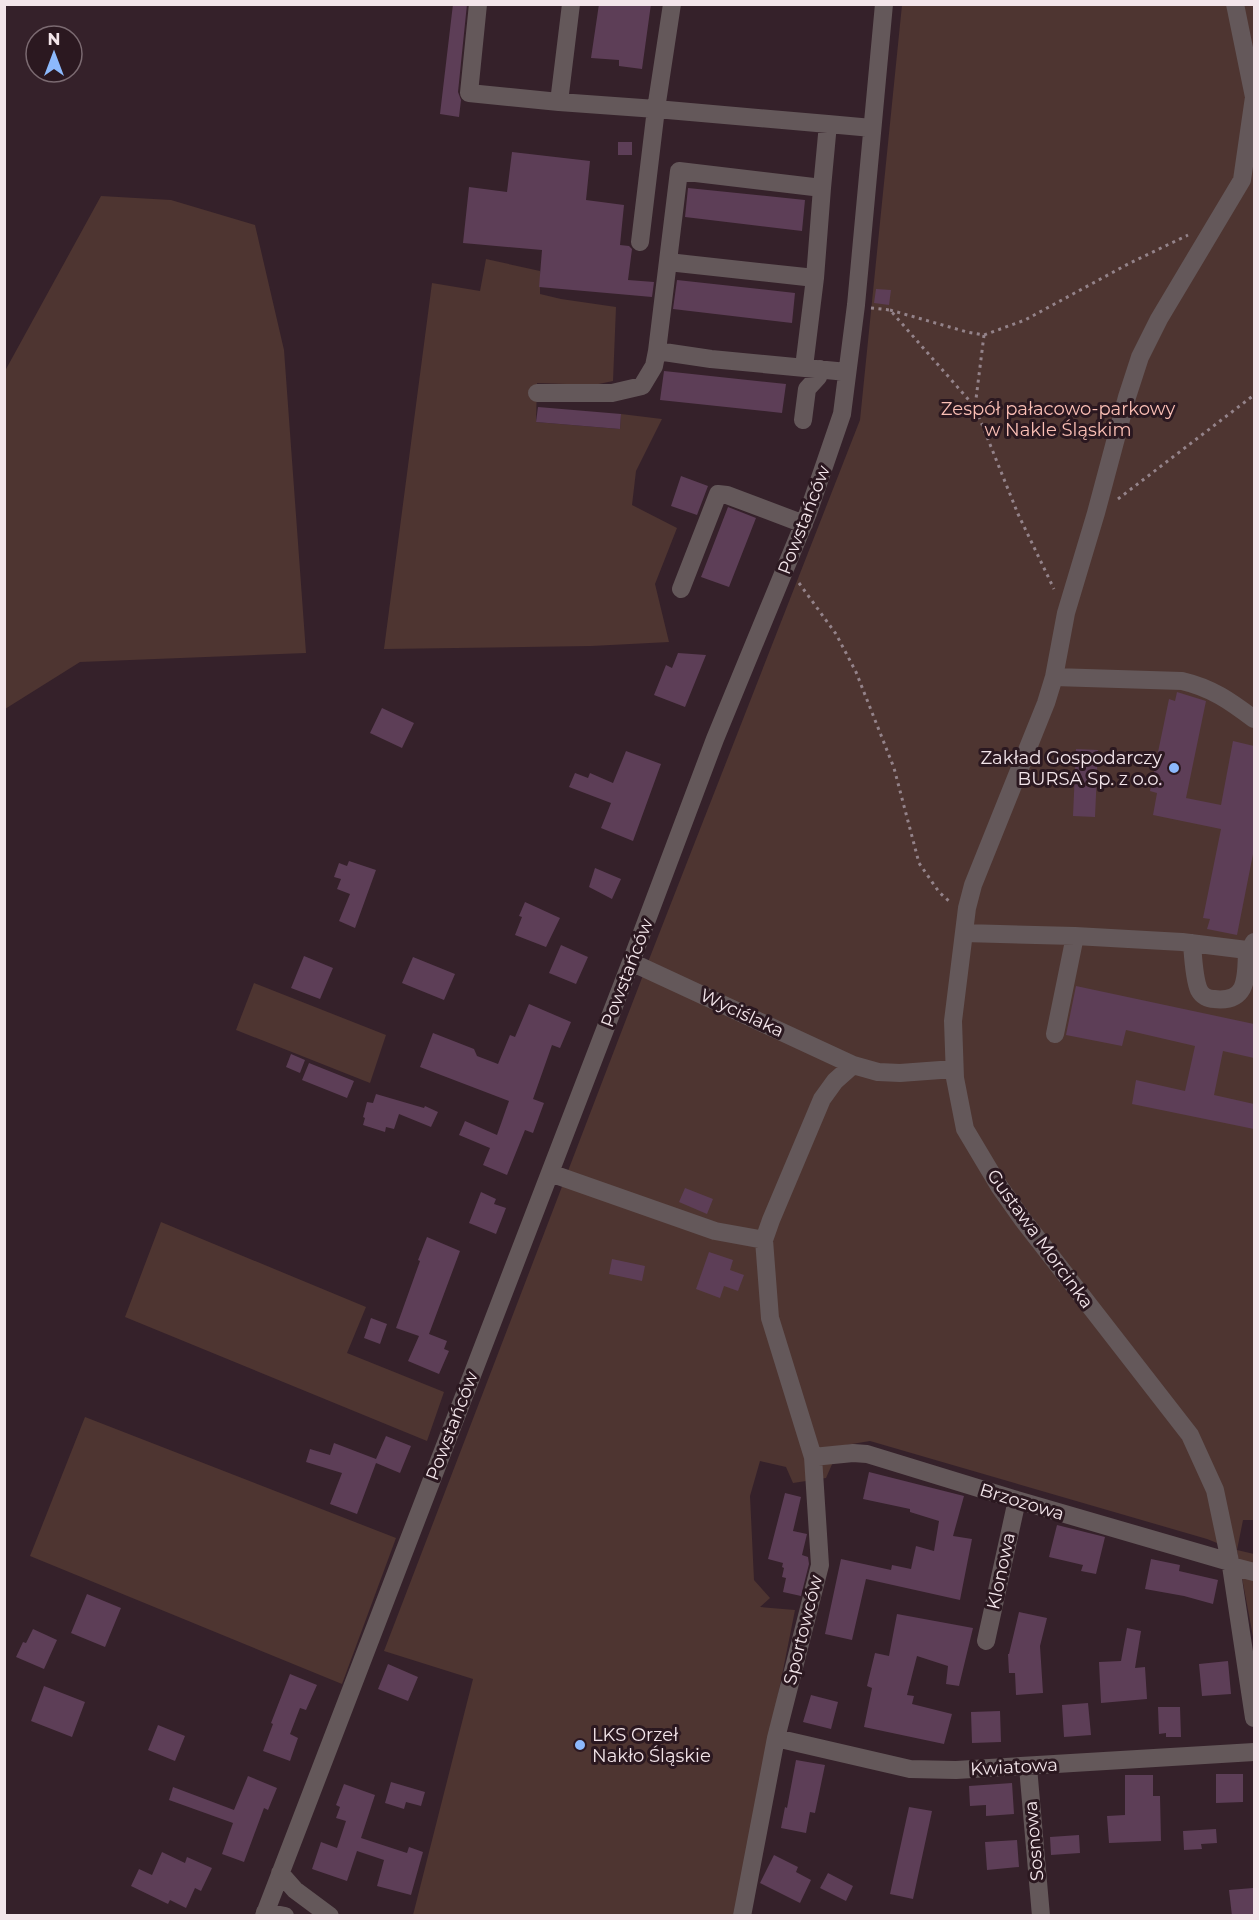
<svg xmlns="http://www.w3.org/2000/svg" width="1259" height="1920" viewBox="0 0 1259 1920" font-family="Montserrat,sans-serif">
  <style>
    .green { fill: #4e3531 }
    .building { fill: #5d3e57 }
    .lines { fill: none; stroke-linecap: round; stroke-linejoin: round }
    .path { stroke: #94838a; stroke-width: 3; stroke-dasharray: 3 4.5; stroke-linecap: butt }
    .minor { stroke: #64585a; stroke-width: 18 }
    .poi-dot { fill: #8cb9fc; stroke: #2b1820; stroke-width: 2 }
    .labels { text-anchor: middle; stroke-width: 6; stroke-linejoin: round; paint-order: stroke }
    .park-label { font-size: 18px; fill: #fbbfb5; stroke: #2b1820 }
    .street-label { font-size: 18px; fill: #f3e5ea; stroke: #2b1820 }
    .poi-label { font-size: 18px; fill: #f3e5ea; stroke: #2b1820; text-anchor: end }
  </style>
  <rect width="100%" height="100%" fill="#35212a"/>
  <path class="green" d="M902,5H1254V1520H1243L1237,1550L1254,1554V1642L1237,1551L1207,1539L870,1441L840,1446L826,1478L793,1483L786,1467L760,1461L750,1496L754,1580L770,1598L760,1607L795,1610L734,1916L413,1915L473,1679L384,1651L650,957L860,420Z
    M101,196L171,200L255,225L284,350L306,653L80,662L5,709V371Z
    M486,259L540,271V294L561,299L616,307L613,381L594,385L537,383L536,422L620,429L621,414L662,419L636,471L632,505L677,528L655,584L669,642L591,646L384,649L432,283L480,291Z
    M254,983L386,1035L370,1083L236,1030Z
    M161,1222L366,1307L347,1353L444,1392L427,1441L125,1317Z
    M85,1417L396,1538L342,1684L30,1556Z"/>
  <path class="building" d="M453,4H467L458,92L461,100L459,117L440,114Z
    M599,4H651L642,69L619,66V60L591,58Z
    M618,142H632V155H618Z
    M512,152L590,161L586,200L624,205L620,245L629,246L632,249L628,280L654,282L652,297L539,287L542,250L463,243L469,187L507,192Z
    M688,188L805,200L802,231L685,217Z
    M677,280L795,293L792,323L673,309Z
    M876,289L891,290L889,305L874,303Z
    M664,371L786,384L782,413L660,400Z
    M538,407L621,414L620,429L536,422Z
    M681,476L708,486L697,515L671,506Z
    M728,507L756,518L729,587L701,577Z
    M678,653L706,655L685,707L654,695L666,665L672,668Z
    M1177,692L1206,701L1186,798L1221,805L1233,741L1254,746V849L1237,935L1207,929L1210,919L1203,918L1221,829L1153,815L1157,793L1150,791L1169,699L1175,701Z
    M382,708L414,723L402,748L370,733Z
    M1076,749L1098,750L1095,817L1073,816Z
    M626,751L661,764L633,841L601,828L611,803L569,787L575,773L588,778L590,773L613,783Z
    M349,861L376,870L355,928L339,921L350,894L337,889L341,879L334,877L339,863L347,866Z
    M595,868L621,879L612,899L589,887Z
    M525,902L560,918L546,947L515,935L522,917L519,916Z
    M561,945L588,957L576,984L549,973Z
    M304,956L333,968L320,999L291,988Z
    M413,957L455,974L444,1000L402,983Z
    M1076,986L1254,1024V1058L1223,1051L1214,1095L1254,1104V1129L1132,1104L1136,1080L1185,1091L1195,1046L1126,1030L1122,1046L1066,1035Z
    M529,1004L571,1022L560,1048L552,1045L533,1099L544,1103L533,1133L525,1130L507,1175L483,1165L490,1148L459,1135L465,1121L497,1135L509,1101L420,1067L433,1033L474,1049L477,1056L498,1064L510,1035L515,1037Z
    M291,1054L305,1060L300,1073L286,1067Z
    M309,1063L354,1081L347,1098L302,1080Z
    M376,1094L424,1108L425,1106L438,1112L431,1127L399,1114L394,1129L386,1127L385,1132L363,1125L365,1118L363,1117L367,1102L373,1103Z
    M685,1188L713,1199L707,1214L679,1202Z
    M481,1192L496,1199L494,1204L506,1208L496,1234L469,1223Z
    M427,1237L460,1251L429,1334L447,1341L444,1349L449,1351L439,1374L408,1361L419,1336L396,1328L420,1261L418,1260Z
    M709,1252L733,1260L730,1270L744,1275L738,1291L724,1286L720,1298L696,1289Z
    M612,1259L645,1266L642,1281L609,1274Z
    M371,1318L387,1324L380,1344L364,1338Z
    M386,1436L411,1446L400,1473L376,1463L357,1514L330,1504L342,1473L306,1462L310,1449L330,1455L334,1443L376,1459Z
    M869,1472L964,1496L953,1536L972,1539L960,1600L866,1579L852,1640L825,1634L841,1559L891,1570L892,1565L911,1569L916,1546L934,1551L939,1521L910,1512V1509L863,1499Z
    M785,1493L801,1497L793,1531L807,1534L802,1555L808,1557L809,1564L801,1596L783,1592L786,1578L782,1577L784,1568L782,1567L783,1563L768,1559Z
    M1057,1525L1105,1537L1096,1574L1081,1571L1083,1565L1049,1557Z
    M1151,1559L1180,1565L1179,1571L1218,1580L1213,1604L1184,1596L1145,1589Z
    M87,1594L121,1608L105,1647L71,1633Z
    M1019,1612L1047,1618L1040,1646L1043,1693L1016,1695L1015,1673H1009L1008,1654H1009Z
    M897,1614L973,1628L959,1686L946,1684L948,1666L917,1656L907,1695L914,1696L912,1704L952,1714L944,1744L864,1727L872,1688L867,1686L875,1653L889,1656Z
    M1127,1628L1141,1631L1135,1668L1145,1667L1147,1699L1101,1703L1099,1662L1121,1661Z
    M33,1629L57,1640L44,1669L16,1657L23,1642L26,1643Z
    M1228,1661L1231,1694L1202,1696L1199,1664Z
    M388,1664L418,1677L408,1701L378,1689Z
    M290,1674L317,1685L306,1710L300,1708L290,1734L298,1738L290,1761L263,1751L273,1724L271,1723Z
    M44,1686L85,1702L72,1737L31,1721Z
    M811,1695L838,1702L831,1729L803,1722Z
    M1088,1703L1091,1735L1064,1737L1062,1705Z
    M1158,1707H1180L1181,1737H1166V1733L1159,1734Z
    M1000,1711L1001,1742L972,1743L971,1712Z
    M158,1725L185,1736L175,1761L148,1750Z
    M796,1760L825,1765L815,1813L810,1812L806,1833L781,1828L785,1807L787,1808Z
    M1216,1774H1243V1802L1216,1803Z
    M1125,1775H1153V1796H1160L1161,1841L1109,1843L1107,1816L1125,1815Z
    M248,1776L277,1788L268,1810L264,1808L244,1862L222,1854L233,1823L169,1800L173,1787L234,1810Z
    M391,1782L425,1792L421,1806L406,1802L404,1809L385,1803Z
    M1012,1783L1014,1814L986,1816V1805L970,1806L969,1786Z
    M344,1784L375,1795L361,1838L407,1853L409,1847L423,1852L411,1895L377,1886L384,1860L357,1851L347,1881L312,1869L321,1842L337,1848L346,1821L336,1818L340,1807L336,1805Z
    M909,1807L932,1811L913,1899L890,1894Z
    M1216,1829L1217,1843L1201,1844L1202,1849L1184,1850L1183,1831Z
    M1079,1835L1080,1853L1051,1855L1050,1837Z
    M1017,1840L1019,1867L987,1870L985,1842Z
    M162,1852L185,1863L187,1857L212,1868L201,1891L195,1888L186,1908L170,1900L168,1904L131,1886L139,1869L152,1875Z
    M774,1855L798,1867L796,1872L811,1880L800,1903L760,1883Z
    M828,1873L853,1886L846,1901L820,1888Z
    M1253,1888L1254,1916H1232L1229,1890Z"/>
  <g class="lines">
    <path class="path" d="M871,308L890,310L975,407
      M890,310L967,332L984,335L1025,320L1130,263L1188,235
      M984,335L975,407L1018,514L1054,589
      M1118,499L1254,395
      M799,583L836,634L856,672L894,768L919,863L939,892L951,903"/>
    <path class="minor" d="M478,4L469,93L559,102L571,4
      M1235,4L1254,97L1242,180L1159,319L1140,357L1127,397L1096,513L1066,613L1054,677L1046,703L973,885L967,908L953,1021L955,1078L965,1129L999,1186L1023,1220L1190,1435L1215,1490L1231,1566L1254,1718
      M559,102L656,109L672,4
      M828,124L872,128
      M640,242L656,109L828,124L822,188
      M668,262L815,278L804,367
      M657,351L711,359L847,372
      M537,393H612L642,386L654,366L657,351L679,171L822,188L815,278
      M803,420L807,389L818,377L820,369
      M681,589L718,494L727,495L804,524
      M1054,677L1182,681C1212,688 1230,701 1254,719
      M964,933L1075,936L1182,942L1247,950L1251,948L1254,942
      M1192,943C1193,956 1194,979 1199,990C1202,996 1208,999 1214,999C1249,1003 1246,976 1247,950
      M631,962L853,1065
      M1055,1034L1075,936
      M550,1173L715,1231L764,1240L771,1220L822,1099L835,1081L853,1065L878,1072L900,1073L954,1069
      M813,1457L853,1453L867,1454L1017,1500L1230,1562
      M1231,1566L1254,1572
      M986,1641L1017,1500
      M776,1738L910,1769L956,1770L1254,1752
      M1028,1767L1041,1916
      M280,1873L295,1890L330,1916
      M265,1912L285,1916
      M264,1916L631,962L715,739L808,513L842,414L856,305L884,4
      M742,1916L776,1738L820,1565L813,1457L770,1318L764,1240"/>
  </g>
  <g class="poi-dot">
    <circle cx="1174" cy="768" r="6"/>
    <circle cx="580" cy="1745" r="6"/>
  </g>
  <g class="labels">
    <g class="park-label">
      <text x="1058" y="415">Zespół pałacowo-parkowy<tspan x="1058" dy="21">w Nakle Śląskim</tspan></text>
    </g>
    <g class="street-label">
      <text transform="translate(804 520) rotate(-69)" y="6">Powstańców</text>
      <text transform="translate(627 973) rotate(-69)" y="6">Powstańców</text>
      <text transform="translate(742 1013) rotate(25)" y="6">Wyciślaka</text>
      <text transform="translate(1040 1239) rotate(54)" y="6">Gustawa Morcinka</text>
      <text transform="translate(452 1426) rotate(-69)" y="6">Powstańców</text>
      <text transform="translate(1022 1502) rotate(17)" y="6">Brzozowa</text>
      <text transform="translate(1001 1571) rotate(-78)" y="6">Klonowa</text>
      <text transform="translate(803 1630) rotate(-76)" y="6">Sportowców</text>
      <text transform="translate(1014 1767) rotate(-3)" y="6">Kwiatowa</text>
      <text transform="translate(1034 1841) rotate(-95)" y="6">Sosnowa</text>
    </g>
    <g class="poi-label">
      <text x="1162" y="764">Zakład Gospodarczy<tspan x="1162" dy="21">BURSA Sp. z o.o.</tspan></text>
      <text x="592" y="1741" text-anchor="start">LKS Orzeł<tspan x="592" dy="21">Nakło Śląskie</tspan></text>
    </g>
  </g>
  <rect width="1259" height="1920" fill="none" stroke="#f3e5ea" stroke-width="12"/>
  <g transform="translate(54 54)"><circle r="28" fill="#2b1820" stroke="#7b6a71" stroke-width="1.5"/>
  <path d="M0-4.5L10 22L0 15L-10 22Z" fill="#8cb9fc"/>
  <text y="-9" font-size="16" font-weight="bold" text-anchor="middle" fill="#f3e5ea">N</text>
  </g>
</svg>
